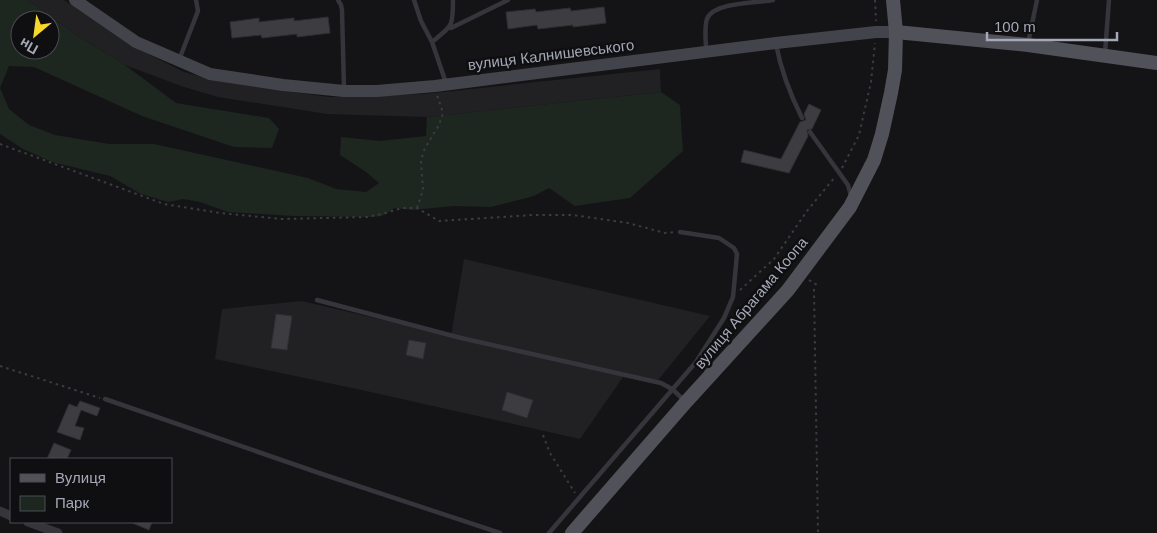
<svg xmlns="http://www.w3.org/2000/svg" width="1157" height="533" viewBox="0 0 1157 533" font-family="Arial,sans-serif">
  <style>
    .built { fill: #212023 }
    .green { fill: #1e2620; fill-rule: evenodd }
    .building { fill: #3c3c41; stroke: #2f2e32 }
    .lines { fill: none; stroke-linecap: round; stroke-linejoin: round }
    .path { stroke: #3b3c42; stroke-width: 2; stroke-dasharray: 2.5 4; stroke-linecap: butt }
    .lane { stroke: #35353b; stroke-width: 4.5 }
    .street { stroke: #35353b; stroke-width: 9 }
    .secondary { stroke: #43444b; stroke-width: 12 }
    .primary { stroke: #51515a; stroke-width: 14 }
    .labels { text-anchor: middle; stroke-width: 5; stroke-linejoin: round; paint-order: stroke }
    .street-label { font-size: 15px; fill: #a5a8b7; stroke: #0f0f11 }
  </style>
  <rect width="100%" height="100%" fill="#141416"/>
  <path class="built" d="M28,0H64L128,44L184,72L219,81L269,89L329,97L424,94L660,69L661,92L427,117L327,114L218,97L184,87L125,65L75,34Z
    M464,259L710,316L655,384L623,377L580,439L366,391L215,359L222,309L302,301L451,336Z"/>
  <path class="green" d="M0,0H28L75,34L125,65L176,103L269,118L279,129L272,148L234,147L142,116L34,67L9,66L0,88L9,109L29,125L55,135L109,144H154L308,178L336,189L366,192L379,183L366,172L340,155L341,137L380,141L426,136L427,117L661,92L680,105L683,151L630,198L575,206L549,188L534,196L491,207L454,206L412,210L395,208L382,216L371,217L293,216L228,212L200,202L183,199L168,202L141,194L110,176L52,162L23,149L0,134ZM20,20H50V50H20Z"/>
  <path class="building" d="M604,7L606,23L573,27V25L538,29L537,25L508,29L506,12L535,9L536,12L570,8L571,11Z
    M328,17L330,33L297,37V34L262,38L261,35L232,38L230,22L259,18V22L294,18V21Z
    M809,104L821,110L812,129L807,130L808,136L789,173L741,162L744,150L781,159L800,122L806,120L804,114Z
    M276,314L292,316L287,350L271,348Z
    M409,340L426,343L423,359L406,355Z
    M507,392L533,400L527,418L502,410Z
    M80,401L100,408L97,416L81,410L75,426L84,428L80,440L57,432L69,404L77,407Z
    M54,443L71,450L67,459H47Z
    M130,522H152L149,530Z"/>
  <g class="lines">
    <path class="path" d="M875,0L876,21
      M0,144L164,204L220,213L282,219L367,217L382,214L402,208H417L439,221L533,215H573L628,223L665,233L675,232
      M842,168L859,135L871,82L875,43
      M417,208L423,190L421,160L425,148L439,125L443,113L437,95
      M809,280L817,285
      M814,289L818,533
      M740,290L774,259L807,211L835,177
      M0,366L100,398
      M543,435L550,453L575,493"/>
    <path class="lane" d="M338,0L341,5L342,10L344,89
      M414,0L421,21L432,42L446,83
      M451,28L508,0
      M432,42C452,25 453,28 453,0
      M1028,43L1037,0
      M776,44C781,71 790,94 802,118
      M706,50C706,40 704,28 707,19C713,2 757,3 773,0
      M1105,53L1109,0
      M179,60L198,11L196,0
      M810,132L848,185L851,196
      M680,232L719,238L734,248L737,254L733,297L724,318L696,362L710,373
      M317,300L461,338L661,383L672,389L685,401
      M105,399L322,474L500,533
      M549,533L696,362"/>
    <path class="street" d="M0,511L11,516
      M28,522L58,533"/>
    <path class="secondary" d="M75,0L136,42L210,74L283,85L344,91H377L435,86L776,43L876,32H896"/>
    <path class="primary" d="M896,32L1028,45L1157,63
      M572,533L686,402L788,290L850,207L874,160L882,134L891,93L895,70L896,32L893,0"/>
  </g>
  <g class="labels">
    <g class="street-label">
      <text transform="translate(551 55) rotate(-7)" y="5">вулиця Калнишевського</text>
      <text transform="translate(751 303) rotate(-50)" y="5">вулиця Абрагама Коопа</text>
    </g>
  </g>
  <rect x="10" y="458" width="162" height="65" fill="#0f0f11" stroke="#4b4c53"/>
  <rect x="20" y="474" width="25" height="8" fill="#51515a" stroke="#4b4c53"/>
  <text x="55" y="483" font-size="15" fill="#a5a8b7">Вулиця</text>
  <rect x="20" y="496" width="25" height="15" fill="#1e2620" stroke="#4b4c53"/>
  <text x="55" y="508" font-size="15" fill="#a5a8b7">Парк</text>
  <g transform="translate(35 35) rotate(209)"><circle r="24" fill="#0f0f11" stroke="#4b4c53"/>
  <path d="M0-4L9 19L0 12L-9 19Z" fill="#f8d62a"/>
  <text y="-8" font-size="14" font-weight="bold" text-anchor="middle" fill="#a5a8b7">Пн</text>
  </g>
  <path d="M987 32v8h130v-8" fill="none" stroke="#a5a8b7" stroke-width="2.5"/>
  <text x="994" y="32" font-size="15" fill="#a5a8b7" stroke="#0f0f11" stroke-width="4" paint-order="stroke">100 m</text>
</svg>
